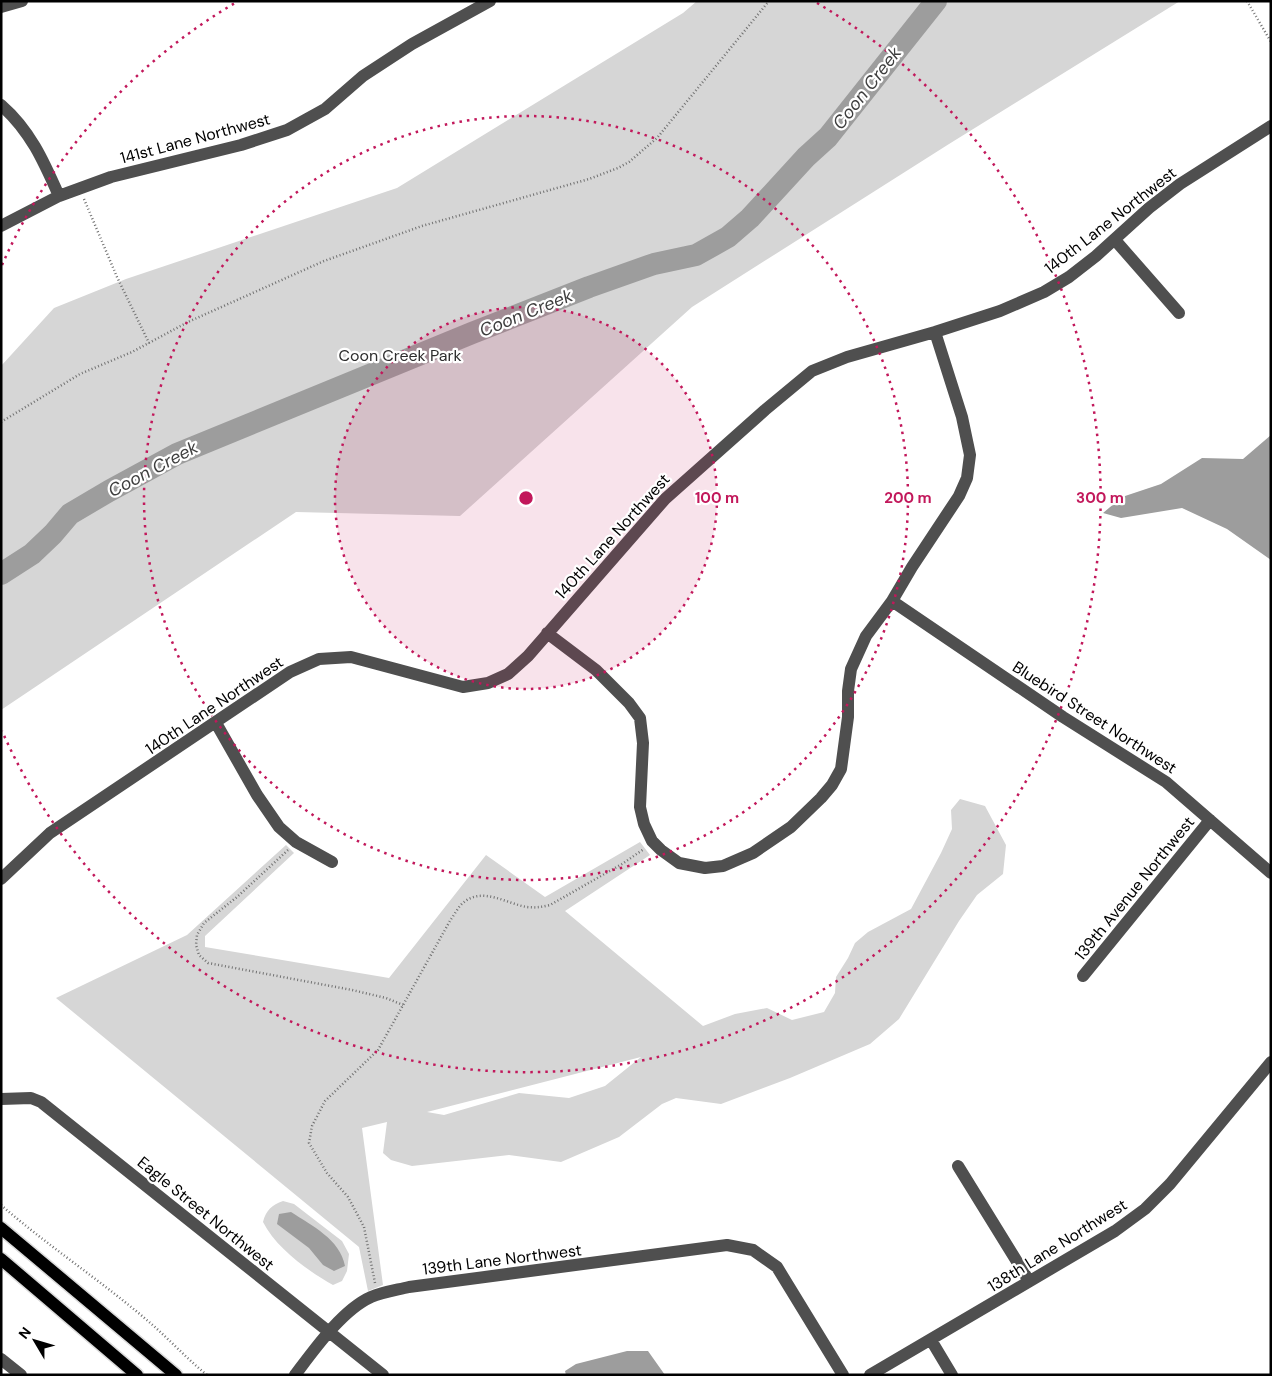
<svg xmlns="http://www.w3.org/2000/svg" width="1272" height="1376" viewBox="0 0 1272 1376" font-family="'DM Sans',sans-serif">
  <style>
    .green { fill: #d6d6d6; fill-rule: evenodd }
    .water { fill: #9d9d9d }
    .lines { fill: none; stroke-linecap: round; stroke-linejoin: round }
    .river { stroke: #9d9d9d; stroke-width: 22 }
    .major-casing { stroke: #dbdbdb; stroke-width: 15 }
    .path { stroke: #717171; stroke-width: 2.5; stroke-dasharray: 1 2.5; stroke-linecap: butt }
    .minor { stroke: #4f4f4f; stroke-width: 12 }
    .major { stroke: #000; stroke-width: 12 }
    .ring { fill: none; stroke: #c2185b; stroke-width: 2.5; stroke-dasharray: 2.5 5 }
    .labels { text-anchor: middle; stroke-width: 4.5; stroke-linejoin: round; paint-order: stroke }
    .street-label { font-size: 16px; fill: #000; stroke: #fff }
    .park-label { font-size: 16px; fill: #2d2d2d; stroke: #fff }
    .water-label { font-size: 18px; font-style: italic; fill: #3e3e3e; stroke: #fff }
    .centre { fill: #c2185b; stroke: #fff; stroke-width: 2.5 }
    .ring-label { font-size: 15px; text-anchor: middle; font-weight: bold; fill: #c2185b; stroke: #fff; stroke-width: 4.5; stroke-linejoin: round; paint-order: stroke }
  </style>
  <rect width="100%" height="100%" fill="#fff"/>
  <path class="green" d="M697,1H1180L949,144L692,307L460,516L296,512L1,710V366L54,308L126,279L397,188L683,13Z
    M960,799L985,806L1006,845L1003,874L977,895L959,921L899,1019L870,1044L790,1078L721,1104L676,1098L662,1104L619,1137L561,1162L509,1155L412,1166L391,1160L383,1153L387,1122L362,1128L383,1285L368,1291L359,1247L56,998L187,935L286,845L294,853L205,936V947L389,978L486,855L545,897L640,842L650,855L565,911L703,1026L735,1014L767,1008L792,1020L824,1012L835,993L836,977L848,958L855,943L868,932L911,909L941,853L952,829L951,810ZM641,1057L605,1086L569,1098L519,1093L444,1115L427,1112Z
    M283,1201L294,1204L342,1241L349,1254L347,1271L342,1281L333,1285C308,1271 276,1248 263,1222C266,1210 272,1205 283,1201Z"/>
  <path class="water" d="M1271,435V560L1227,529L1182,508L1121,518L1103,513L1122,497L1161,484L1202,458L1243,459Z
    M291,1212C312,1226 340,1239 345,1266L334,1271L323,1265L309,1248L277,1224L279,1214Z
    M627,1351H648L665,1375H566L565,1371L576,1364Z"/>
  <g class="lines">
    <path class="river" d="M1,574L32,554L53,534L70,514L109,491L177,454L472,333L589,287L654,264L696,255L728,237L750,218L806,157L828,137L936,1"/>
    <defs>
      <path id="major" d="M1,1228L176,1375
        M1,1259L137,1375"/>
    </defs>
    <use href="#major" class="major-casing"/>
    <path class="path" d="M1247,1L1271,42
      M84,199L117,277L149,343
      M1,422L80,374L132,352L188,322L324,261L422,226L589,179L618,168L629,162L657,138L769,1
      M288,850L237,897L204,923L197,935L196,945L199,955L208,963L352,990L386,998L403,1005
      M1,1205C48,1246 100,1280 148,1321C168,1338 186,1358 207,1375
      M375,1283L364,1227L348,1197L327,1173L309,1143L312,1126L325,1101L378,1050L451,919C455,914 458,907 463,903C482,886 507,904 527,907C535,908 542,907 550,905L622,864L644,849"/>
    <path class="minor" d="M1,7L22,1
      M1,105C30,130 44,162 59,196
      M1,226L59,196L111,177L241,145L287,130L325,109L363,76L412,44L490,1
      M1115,240L1179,313
      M892,601L1063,717L1166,782L1271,873
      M547,633L596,670L629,703L640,718L643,743L640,807L644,824L652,841L661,850L679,863L705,868L723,866L753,853L791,827L821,798L832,785L841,769L848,717V691L851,669L866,636L892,601L912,567L959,496L967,478L970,455L962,417L935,332
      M216,723L257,795L279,827L296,842L332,862
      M1,879L50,833L290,672L319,659L351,657L463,687L488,683L508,674L528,656L665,499L765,410L812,371L847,357L935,332L1000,311L1044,292L1069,277L1096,256L1149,208L1180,184L1271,126
      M1083,976L1210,820
      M1,1099L31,1098L41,1102L383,1375
      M958,1166L1029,1281
      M931,1340L952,1375
      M1,1359L21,1375
      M295,1375C314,1350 342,1310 371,1297C383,1292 397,1290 409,1287L727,1245L753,1250L777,1267L843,1375
      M870,1375L1115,1231L1145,1209L1170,1184L1271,1062"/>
    <use href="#major" class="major"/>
  </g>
  <circle cx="526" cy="498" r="191" fill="#c2185b" fill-opacity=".12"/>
  <g class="ring">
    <circle cx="526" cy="498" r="191"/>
    <circle cx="526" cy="498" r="382"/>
    <path d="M2 265A574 574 0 0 1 235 3M817 3A574 574 0 1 1 2 731"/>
  </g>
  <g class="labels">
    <g class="street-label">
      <text transform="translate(195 138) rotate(-15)" y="6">141st Lane Northwest</text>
      <text transform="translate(1110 220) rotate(-38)" y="6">140th Lane Northwest</text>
      <text transform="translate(612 536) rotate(-48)" y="6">140th Lane Northwest</text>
      <text transform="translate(214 705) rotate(-34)" y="6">140th Lane Northwest</text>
      <text transform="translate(1095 717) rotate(33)" y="6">Bluebird Street Northwest</text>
      <text transform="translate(1134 888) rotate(-51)" y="6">139th Avenue Northwest</text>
      <text transform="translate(206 1213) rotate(39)" y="6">Eagle Street Northwest</text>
      <text transform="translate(1057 1245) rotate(-32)" y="6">138th Lane Northwest</text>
      <text transform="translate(502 1259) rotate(-7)" y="6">139th Lane Northwest</text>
    </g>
    <g class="park-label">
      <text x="400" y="361">Coon Creek Park</text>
    </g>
    <g class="water-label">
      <text transform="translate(867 88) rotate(-52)" y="6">Coon Creek</text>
      <text transform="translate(526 313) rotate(-22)" y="6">Coon Creek</text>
      <text transform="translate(153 469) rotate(-28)" y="6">Coon Creek</text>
    </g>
  </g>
  <circle cx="526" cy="498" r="8" class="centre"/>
  <g class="ring-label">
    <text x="717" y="503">100 m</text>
    <text x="908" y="503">200 m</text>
    <text x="1100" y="503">300 m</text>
  </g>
  <rect width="1272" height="1376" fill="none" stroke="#000000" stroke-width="5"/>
  <g transform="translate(35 1341) rotate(308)" stroke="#ffffff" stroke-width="4" paint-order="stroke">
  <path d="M0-4L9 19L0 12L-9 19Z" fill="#000000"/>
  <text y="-8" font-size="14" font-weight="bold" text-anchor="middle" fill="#000000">N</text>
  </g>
</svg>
